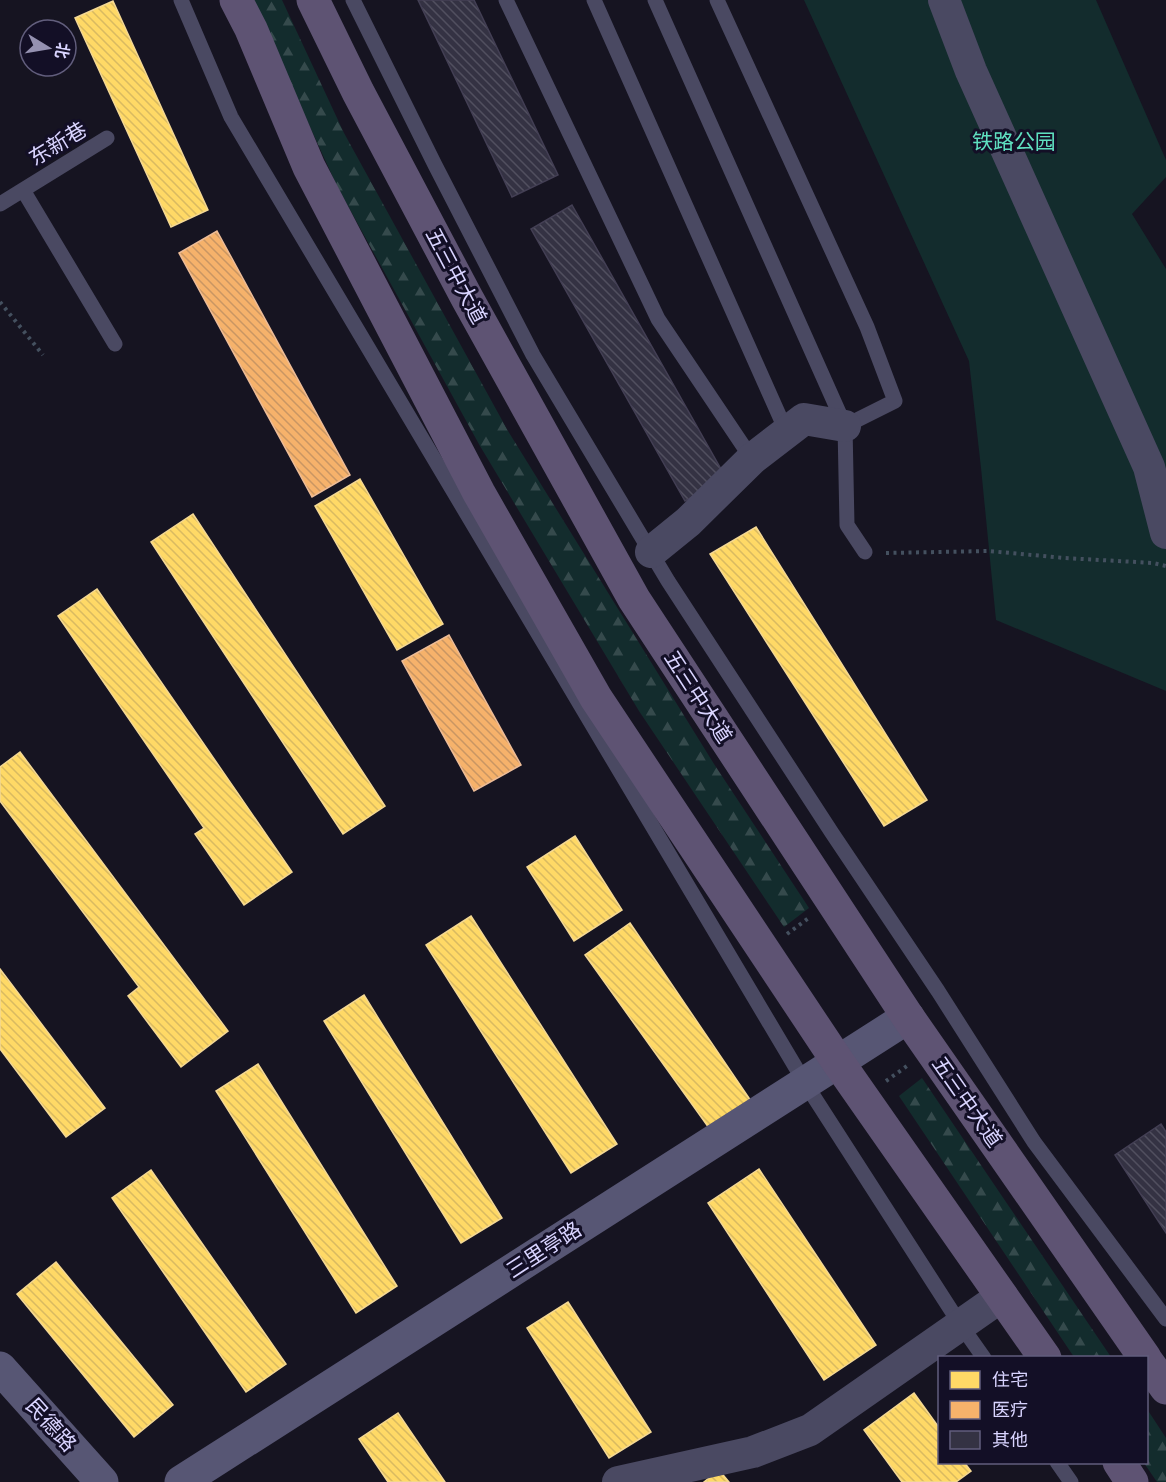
<svg xmlns="http://www.w3.org/2000/svg" width="1166" height="1482" viewBox="0 0 1166 1482" font-family="'Nunito Sans','Noto Sans SC',sans-serif">
  <style>
    .green { fill: #132c2d }
    .forest { fill: url(#forest-firs) }
    .homes { fill: url(#homes-back-hatch); stroke: #f4d894; stroke-width: 1.5 }
    .health { fill: url(#health-back-hatch); stroke: #edbc97; stroke-width: 1.5 }
    .building { fill: url(#building-back-hatch); stroke: #433f54; stroke-width: 1.5 }
    .lines { fill: none; stroke-linecap: round; stroke-linejoin: round }
    .path { stroke: #44505f; stroke-width: 4; stroke-dasharray: 3 4.5; stroke-linecap: butt }
    .lane { stroke: #4a4962; stroke-width: 15 }
    .street { stroke: #4a4962; stroke-width: 32 }
    .secondary { stroke: #575674; stroke-width: 33 }
    .primary { stroke: #5e5373; stroke-width: 33 }
    .labels { text-anchor: middle; stroke-width: 6; stroke-linejoin: round; paint-order: stroke }
    .park-label { font-size: 21px; fill: #5fe0c0; stroke: #130f26 }
    .street-label { font-size: 21px; fill: #d9d4ff; stroke: #130f26 }
  </style>
  <defs>
    <pattern id="forest-firs" width="22" height="20" patternUnits="userSpaceOnUse" patternTransform="scale(1.5)"><rect width="22" height="20" fill="#132c2d"/><path d="M5 1l3.5 6h-7zM16 11l3.5 6h-7z" fill="#354a4c"/></pattern>
    <pattern id="homes-back-hatch" width="6" height="6" patternUnits="userSpaceOnUse" patternTransform="scale(1.5)"><rect width="6" height="6" fill="#ffd966"/><path d="M-1 5l2 2M0 0l6 6M5-1l2 2" fill="none" stroke="#d9ba61"/></pattern>
    <pattern id="health-back-hatch" width="6" height="6" patternUnits="userSpaceOnUse" patternTransform="scale(1.5)"><rect width="6" height="6" fill="#f6b26b"/><path d="M-1 5l2 2M0 0l6 6M5-1l2 2" fill="none" stroke="#c99663"/></pattern>
    <pattern id="building-back-hatch" width="6" height="6" patternUnits="userSpaceOnUse" patternTransform="scale(1.5)"><rect width="6" height="6" fill="#343243"/><path d="M-1 5l2 2M0 0l6 6M5-1l2 2" fill="none" stroke="#514f5f"/></pattern>
  </defs>
  <rect width="100%" height="100%" fill="#161421"/>
  <path class="green" d="M804,0H1096L1166,160V177L1132,214L1166,269V691L996,620L981,468L969,361Z"/>
  <path class="forest" d="M252,0H282L344,133L508,431L714,764L809,908L784,927L639,711L480,446L337,186Z
    M922,1078L1111,1357H1074L899,1096Z
    M1147,1409L1166,1438V1482H1157L1144,1463L1146,1462Z"/>
  <path class="homes" d="M113,1L208,210L171,227L75,18Z
    M360,479L443,624L397,650L315,506Z
    M193,514L385,806L343,834L151,542Z
    M756,527L927,800L884,826L710,554Z
    M97,589L292,872L244,905L195,834L204,828L58,616Z
    M20,752L228,1031L181,1067L128,996L139,987L0,801V767Z
    M575,836L622,910L574,941L527,867Z
    M471,916L617,1144L571,1173L426,945Z
    M630,923L751,1101L709,1128L585,955Z
    M0,969L105,1108L66,1137L0,1049Z
    M364,995L502,1218L461,1243L324,1021Z
    M258,1064L397,1286L356,1313L216,1091Z
    M759,1169L876,1345L824,1380L708,1203Z
    M151,1170L286,1364L246,1392L112,1198Z
    M56,1262L173,1405L134,1437L17,1294Z
    M568,1302L651,1432L609,1458L527,1328Z
    M914,1393L940,1429V1462H964L971,1471L956,1482H902L864,1430Z
    M398,1413L445,1482H388L359,1439Z
    M719,1470L729,1482H704Z"/>
  <path class="health" d="M217,231L350,475L312,497L179,253Z
    M449,635L521,765L474,791L402,661Z"/>
  <path class="building" d="M418,0H474L558,175L512,197Z
    M572,205L726,478L685,501L531,229Z
    M1161,1124L1166,1132V1233L1115,1155Z"/>
  <g class="lines">
    <path class="path" d="M0,302L43,355
      M886,553L989,551L1065,558L1153,563L1166,566
      M787,934L810,917
      M886,1081L907,1066"/>
    <path class="lane" d="M181,0L231,117L805,1083L960,1324L984,1358
      M353,0L435,165L533,355L668,581L832,833L938,991L1034,1142L1166,1319
      M506,0L658,319L752,459
      M594,0L787,433
      M655,0L845,426L847,525L865,552
      M717,0L867,327L895,401L845,426
      M23,190L115,344
      M0,204L107,138
      M1057,1462L1071,1482"/>
    <path class="street" d="M944,0L971,71L1149,467L1166,533
      M651,552L688,522L752,459L804,419L845,426
      M618,1482L753,1452L810,1430L1002,1296"/>
    <path class="secondary" d="M0,1368L102,1482
      M181,1482L908,1017"/>
    <path class="primary" d="M236,0L251,29L309,167L479,493L596,698L838,1062L1045,1358
      M313,0L358,92L467,298L634,599L908,1017L1145,1358
      M1146,1360L1166,1388
      M1119,1462L1132,1482"/>
  </g>
  <g class="labels">
    <g class="park-label">
      <text x="1014" y="149">铁路公园</text>
    </g>
    <g class="street-label">
      <text transform="translate(58 144) rotate(-31)" y="7">东新巷</text>
      <text transform="translate(456 276) rotate(62)" y="7">五三中大道</text>
      <text transform="translate(698 697) rotate(57)" y="7">五三中大道</text>
      <text transform="translate(967 1102) rotate(55)" y="7">五三中大道</text>
      <text transform="translate(544 1250) rotate(-33)" y="7">三里亭路</text>
      <text transform="translate(51 1425) rotate(48)" y="7">民德路</text>
    </g>
  </g>
  <rect x="938" y="1356" width="210" height="108" fill="#130f26" stroke="#625e7d" stroke-width="1.5"/>
  <rect x="950" y="1371" width="30" height="18" fill="#ffd966" stroke="#625e7d" stroke-width="1.5"/>
  <text x="992" y="1386" font-size="18" fill="#d9d4ff">住宅</text>
  <rect x="950" y="1401" width="30" height="18" fill="#f6b26b" stroke="#625e7d" stroke-width="1.5"/>
  <text x="992" y="1416" font-size="18" fill="#d9d4ff">医疗</text>
  <rect x="950" y="1431" width="30" height="18" fill="#343243" stroke="#625e7d" stroke-width="1.5"/>
  <text x="992" y="1446" font-size="18" fill="#d9d4ff">其他</text>
  <g transform="translate(48 48) rotate(101)"><circle r="28" fill="#130f26" stroke="#625e7d" stroke-width="1.5"/>
  <path d="M0-4.5L10 22L0 15L-10 22Z" fill="#9591b1"/>
  <text y="-9" font-size="16" font-weight="bold" text-anchor="middle" fill="#d9d4ff">北</text>
  </g>
</svg>
